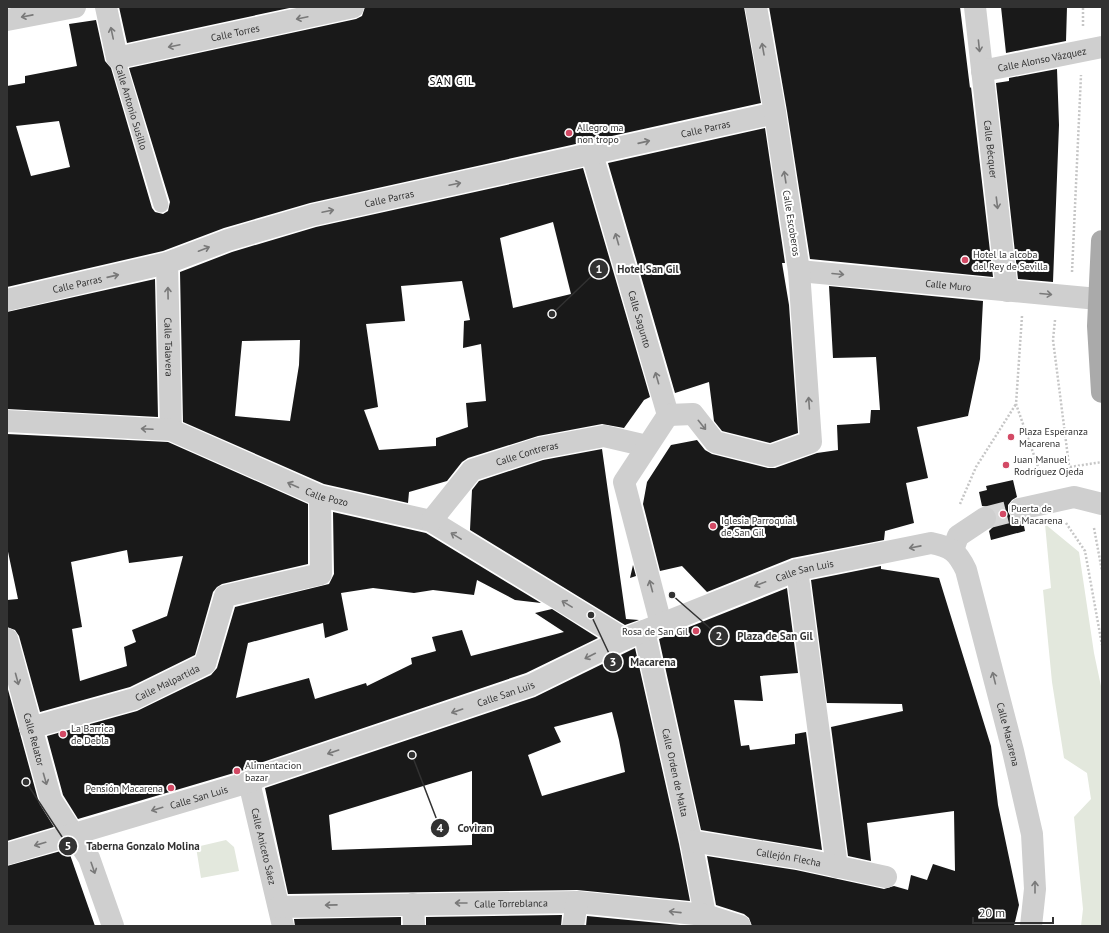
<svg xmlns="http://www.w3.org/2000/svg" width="1109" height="933" viewBox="0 0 1109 933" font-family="'PT Sans',sans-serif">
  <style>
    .green { fill: #e3e8dd }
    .building { fill: #191919; fill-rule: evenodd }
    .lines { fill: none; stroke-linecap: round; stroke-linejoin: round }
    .street-tunnel { stroke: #d6d6d6; stroke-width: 22; stroke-dasharray: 22 11; stroke-linecap: butt }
    .path { stroke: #c6c6c6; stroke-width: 2.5; stroke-dasharray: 2 2; stroke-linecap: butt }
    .lane { stroke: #cfcfcf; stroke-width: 15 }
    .street { stroke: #cfcfcf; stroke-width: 22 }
    .primary { stroke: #aaa; stroke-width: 22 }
    .oneway { stroke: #797979 }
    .poi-dot { fill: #d34a65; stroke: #fff; stroke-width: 1.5 }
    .labels { text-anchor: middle; stroke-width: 4; stroke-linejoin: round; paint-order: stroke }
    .street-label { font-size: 10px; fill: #323232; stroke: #fff }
    .poi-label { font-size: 10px; fill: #323232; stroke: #fff; text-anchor: start }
    .neighbourhood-label { font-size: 11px; letter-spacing: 1px; fill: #000; stroke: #fff }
    .leader { fill: none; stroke: #323232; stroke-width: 1.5 }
    .callout-dot { fill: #323232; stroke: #fff; stroke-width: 1.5 }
    .mark-label { font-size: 12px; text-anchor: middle; font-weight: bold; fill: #fff }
    .callout-label { font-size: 11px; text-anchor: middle; font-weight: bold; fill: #323232; stroke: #fff; stroke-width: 4; stroke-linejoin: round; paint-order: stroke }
  </style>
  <rect width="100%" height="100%" fill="#fff"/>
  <path class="green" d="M1045,524L1079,552L1094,653L1102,691V926H1081L1083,909L1074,817L1091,799L1087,773L1064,758L1052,682L1043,590L1051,588Z
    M226,840L234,847L239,871L201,878L196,847Z"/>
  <path class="building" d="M119,7H294L127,43Z
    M365,7H744L761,103L310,203L224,228L163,251L7,287V86L25,83V76L77,66L69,24L96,20L105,61L111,68L152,208L155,212L163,214L168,211L170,202L129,68L356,19L362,16ZM59,121L70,167L31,176L16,126Z
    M769,7H960L970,88L971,87L993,277L810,259L787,111Z
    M1001,7H1067L1066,41L1006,53Z
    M1057,69L1059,125L1053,282L1018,279L996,83L1009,81V78Z
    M765,128L785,263H782L789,305L798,433L770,443L722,431L714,421L709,382L675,393L608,163Z
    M583,168L650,397L644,400L624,428L602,424L538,436L468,458L462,462L447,481L409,492L408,503L324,484L183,422L180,272L232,252L316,227ZM553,222L571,294L513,308L500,238ZM462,281L470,320L464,321L463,348L481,344L486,401L466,403L468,427L436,438V446L379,450L364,410L378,407L366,324L405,321L401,286ZM300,340L299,365L290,421L235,416L242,341Z
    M155,279L158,417L7,409V312Z
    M829,286L983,301L980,359L968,416L917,427L928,478L906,483L914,523L885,531L884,540L792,558L707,592L682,566L660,571L643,504L647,482L671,445L697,440L705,450L712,454L768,468H775L817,453L838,450L837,425L870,423L871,410H880L876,357L833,358Z
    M7,434L168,442L308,504V564L222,584L217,587L213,592L195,655L130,687L40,712L19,636L15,630L7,627V600L18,599L7,547ZM127,550L129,563L183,556L167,616L132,630L136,642L124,647L127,666L80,681L72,629L82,627L71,562Z
    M602,449L626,619L639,620L625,625L470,530L472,490L479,481L543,460Z
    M1013,480L1017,497L1012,500L1008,505V512L1011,517L1016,521H1023L1025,531L991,540L989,531L996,524L997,517L995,511L991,507L982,506L979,492L987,490L986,486Z
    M333,512L426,533L541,603L515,600L477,580L474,595L433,590L414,593L373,588L341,593L348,630L325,638L323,623L248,643L236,698L309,678L315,699L366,683L367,686L412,664L411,658L436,651L432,637L462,630L471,656L564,632L535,613L552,609L598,638L526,673L257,764L244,770L78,819L63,795L47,736L137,711L211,675L217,668L235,607L329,584L334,574Z
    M633,565L636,576L630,578Z
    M881,566V569L939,578L991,746L998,805L1019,905L1014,926H752L749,918L744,914L716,905L707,856L796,870L884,889L894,886L908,890L911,875L927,880L933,864L955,871L954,811L867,823L871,861L848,856L831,727L903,711L902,704L827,703L811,580Z
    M787,588L798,673L760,676L763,701L734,700L741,746L749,745L750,750L795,744V734L806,732L822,850L701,830L659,639Z
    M635,648L679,844L690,901L577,890L288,894L265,788L535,697ZM612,712L619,740L625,772L542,796L528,755L561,742L554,727ZM472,771V845L332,850L329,815Z
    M7,686L39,803L54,827L7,841Z
    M68,849L95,926H7V866Z
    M562,915L561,926H426V917Z
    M587,916L690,926H586Z
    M401,917V926H295L294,919Z"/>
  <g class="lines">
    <path class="street-tunnel" d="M985,518L1020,509"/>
    <path class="path" d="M1083,26V7
      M1072,272L1081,75
      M1022,316L1016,404L1042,478
      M1055,320L1053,340L1070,473
      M1070,467L1102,462
      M960,504L976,467L1016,404
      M1066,523L1085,551L1102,645
      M1094,528L1102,571"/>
    <path class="lane" id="s1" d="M117,58L161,205"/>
    <g class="street">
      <path id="s2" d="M106,7L117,58L353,7"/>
      <path id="s3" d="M975,7L1007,291"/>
      <path d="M7,20L75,7"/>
      <path id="s4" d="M982,71L1102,47"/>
      <path id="s5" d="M592,154L668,415"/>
      <path id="s6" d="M167,263L171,430"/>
      <path id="s7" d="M799,271L1098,299"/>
      <path id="s8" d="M7,300L167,263L228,240L313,215L775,113"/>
      <path d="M668,415L693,414L715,442L771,456L811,442L799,271L775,113L756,7"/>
      <path id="s9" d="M7,421L171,430L320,496L431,521L624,639"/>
      <path d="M1020,509L1074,497L1102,504"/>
      <path id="s10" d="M431,521L472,470L540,448L604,436L647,446"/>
      <path d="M953,550L958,536L985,518"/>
      <path d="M797,570L837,867"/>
      <path d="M661,624L624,482L668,415"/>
      <path id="s11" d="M644,631L691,841L705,915"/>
      <path id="s12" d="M7,639L51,800L89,858L113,926"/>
      <path id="s13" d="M30,728L134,699L205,664L225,596L321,574L320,496"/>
      <path id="s14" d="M249,782L283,926"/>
      <path id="s15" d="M691,841L798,858L886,877"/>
      <path id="s16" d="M7,854L249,782L261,776L531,685L624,639L797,570L931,543C951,547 957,551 966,570L1013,751L1032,834L1035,889L1031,926"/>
      <path d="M413,904L414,926"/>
      <path id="s17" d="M279,907L577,902L705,915L740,926"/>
      <path d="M573,926L577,902"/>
    </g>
    <path class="primary" d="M1102,241L1098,326L1102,392"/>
  </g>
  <defs><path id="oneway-shaft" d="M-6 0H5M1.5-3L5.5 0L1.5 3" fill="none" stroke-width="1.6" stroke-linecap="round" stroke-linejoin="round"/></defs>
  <g class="oneway">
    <use href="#oneway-shaft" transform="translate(27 16) rotate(169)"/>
    <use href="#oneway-shaft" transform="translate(302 18) rotate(168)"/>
    <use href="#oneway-shaft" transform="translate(112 33) rotate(-102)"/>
    <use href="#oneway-shaft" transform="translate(174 46) rotate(168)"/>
    <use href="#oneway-shaft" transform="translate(979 46) rotate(84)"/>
    <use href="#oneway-shaft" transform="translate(763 49) rotate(-100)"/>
    <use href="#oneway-shaft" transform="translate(644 142) rotate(-13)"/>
    <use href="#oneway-shaft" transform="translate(785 177) rotate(-99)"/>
    <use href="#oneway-shaft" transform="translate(455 184) rotate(-12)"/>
    <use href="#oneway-shaft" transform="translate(997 203) rotate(83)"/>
    <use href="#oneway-shaft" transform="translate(328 211) rotate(-12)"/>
    <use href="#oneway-shaft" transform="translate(617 239) rotate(-106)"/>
    <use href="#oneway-shaft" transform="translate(204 249) rotate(-21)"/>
    <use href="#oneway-shaft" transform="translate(838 274) rotate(5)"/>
    <use href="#oneway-shaft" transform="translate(113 276) rotate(-13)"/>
    <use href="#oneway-shaft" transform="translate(168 293) rotate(-91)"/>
    <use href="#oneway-shaft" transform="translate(1046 294) rotate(5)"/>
    <use href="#oneway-shaft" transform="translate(657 378) rotate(-106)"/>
    <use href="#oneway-shaft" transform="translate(809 403) rotate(-94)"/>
    <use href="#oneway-shaft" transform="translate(702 425) rotate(51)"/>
    <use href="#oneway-shaft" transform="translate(147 429) rotate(-177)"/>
    <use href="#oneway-shaft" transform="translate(293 485) rotate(-156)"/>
    <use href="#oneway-shaft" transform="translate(456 536) rotate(-149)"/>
    <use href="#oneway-shaft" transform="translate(915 547) rotate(169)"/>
    <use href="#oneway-shaft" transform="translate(760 584) rotate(159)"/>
    <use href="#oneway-shaft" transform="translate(651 586) rotate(-105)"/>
    <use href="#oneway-shaft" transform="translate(567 604) rotate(-149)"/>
    <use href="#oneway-shaft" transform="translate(590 656) rotate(153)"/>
    <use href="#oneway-shaft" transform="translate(994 678) rotate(-104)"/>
    <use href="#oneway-shaft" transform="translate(17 679) rotate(75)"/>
    <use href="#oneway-shaft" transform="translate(457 711) rotate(161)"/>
    <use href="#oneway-shaft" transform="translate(333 752) rotate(161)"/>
    <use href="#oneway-shaft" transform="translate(45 779) rotate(74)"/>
    <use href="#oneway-shaft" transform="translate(157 809) rotate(163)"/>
    <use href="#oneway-shaft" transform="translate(40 844) rotate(164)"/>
    <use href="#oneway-shaft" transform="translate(93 868) rotate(71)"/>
    <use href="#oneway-shaft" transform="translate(1035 887) rotate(-90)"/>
    <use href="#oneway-shaft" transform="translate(461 903) rotate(180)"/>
    <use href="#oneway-shaft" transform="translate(331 905) rotate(179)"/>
    <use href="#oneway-shaft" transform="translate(675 912) rotate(-174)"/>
  </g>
  <g class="poi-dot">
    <circle cx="569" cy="133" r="4"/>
    <circle cx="965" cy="260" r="4"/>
    <circle cx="1011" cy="437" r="4"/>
    <circle cx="1006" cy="465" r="4"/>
    <circle cx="1003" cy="514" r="4"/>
    <circle cx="713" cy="526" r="4"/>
    <circle cx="696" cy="631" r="4"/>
    <circle cx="63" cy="734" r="4"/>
    <circle cx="237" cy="771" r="4"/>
    <circle cx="171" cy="788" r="4"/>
  </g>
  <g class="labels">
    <g class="street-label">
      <text dy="4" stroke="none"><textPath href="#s2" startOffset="173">Calle Torres</textPath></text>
      <text dy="4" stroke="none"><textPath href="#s4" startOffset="61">Calle Alonso Vázquez</textPath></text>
      <text dy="4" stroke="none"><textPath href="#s1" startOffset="51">Calle Antonio Susillo</textPath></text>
      <text dy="4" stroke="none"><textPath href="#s8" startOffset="720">Calle Parras</textPath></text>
      <text dy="4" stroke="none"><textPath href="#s3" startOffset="143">Calle Bécquer</textPath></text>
      <text dy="4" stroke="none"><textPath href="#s8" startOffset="396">Calle Parras</textPath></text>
      <text transform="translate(792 223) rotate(81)" y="4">Calle Escoberos</text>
      <text dy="4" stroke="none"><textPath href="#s8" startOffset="72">Calle Parras</textPath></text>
      <text dy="4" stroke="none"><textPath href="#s7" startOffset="150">Calle Muro</textPath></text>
      <text dy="4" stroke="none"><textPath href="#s5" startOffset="172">Calle Sagunto</textPath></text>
      <text dy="4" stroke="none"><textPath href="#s6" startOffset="84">Calle Talavera</textPath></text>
      <text dy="4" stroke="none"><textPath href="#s10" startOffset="123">Calle Contreras</textPath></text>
      <text dy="4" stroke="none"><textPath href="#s9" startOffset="334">Calle Pozo</textPath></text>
      <text dy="4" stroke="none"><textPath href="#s16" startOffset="848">Calle San Luis</textPath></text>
      <text dy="4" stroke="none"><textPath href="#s13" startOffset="145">Calle Malpartida</textPath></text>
      <text dy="4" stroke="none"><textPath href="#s16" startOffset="524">Calle San Luis</textPath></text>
      <text dy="4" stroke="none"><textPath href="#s16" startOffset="1194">Calle Macarena</textPath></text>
      <text dy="4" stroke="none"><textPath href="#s12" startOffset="104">Calle Relator</textPath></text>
      <text dy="4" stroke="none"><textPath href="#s11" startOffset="145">Calle Orden de Malta</textPath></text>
      <text dy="4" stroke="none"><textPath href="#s16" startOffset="200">Calle San Luis</textPath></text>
      <text dy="4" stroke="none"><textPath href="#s14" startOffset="66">Calle Aniceto Sáez</textPath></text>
      <text dy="4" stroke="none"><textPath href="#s15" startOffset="99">Callejón Flecha</textPath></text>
      <text dy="4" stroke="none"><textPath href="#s17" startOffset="232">Calle Torreblanca</textPath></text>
    </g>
    <g class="poi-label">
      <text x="577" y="131">Allegro ma<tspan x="577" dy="12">non tropo</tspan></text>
      <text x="973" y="258">Hotel la alcoba<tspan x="973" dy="12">del Rey de Sevilla</tspan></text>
      <text x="1019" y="435">Plaza Esperanza<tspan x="1019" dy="12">Macarena</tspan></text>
      <text x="1014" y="463">Juan Manuel<tspan x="1014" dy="12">Rodríguez Ojeda</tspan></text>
      <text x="1011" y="512">Puerta de<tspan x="1011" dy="12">la Macarena</tspan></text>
      <text x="721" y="524">Iglesia Parroquial<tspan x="721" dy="12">de San Gil</tspan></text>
      <text x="688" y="635" text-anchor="end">Rosa de San Gil</text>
      <text x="71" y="732">La Barrica<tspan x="71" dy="12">de Debla</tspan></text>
      <text x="245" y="769">Alimentacion<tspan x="245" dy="12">bazar</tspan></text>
      <text x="163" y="792" text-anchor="end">Pensión Macarena</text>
    </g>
    <g class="neighbourhood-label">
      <text x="452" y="85">SAN GIL</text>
    </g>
  </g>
  <path class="leader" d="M552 314L599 269M672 595L719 636M591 615L613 662M412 755L440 828M26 782L68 846"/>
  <g class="callout-dot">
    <circle cx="552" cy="314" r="4"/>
    <circle cx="672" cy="595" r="4"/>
    <circle cx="591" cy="615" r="4"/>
    <circle cx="412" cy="755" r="4"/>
    <circle cx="26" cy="782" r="4"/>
    <circle cx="599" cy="269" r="10"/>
    <circle cx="719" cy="636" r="10"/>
    <circle cx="613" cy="662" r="10"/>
    <circle cx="440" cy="828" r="10"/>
    <circle cx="68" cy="846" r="10"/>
  </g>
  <g class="mark-label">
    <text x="599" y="273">1</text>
    <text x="719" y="640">2</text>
    <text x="613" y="666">3</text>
    <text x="440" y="832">4</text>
    <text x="68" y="850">5</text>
  </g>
  <g class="callout-label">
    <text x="648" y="273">Hotel San Gil</text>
    <text x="775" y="640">Plaza de San Gil</text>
    <text x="653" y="666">Macarena</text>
    <text x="475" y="832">Coviran</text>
    <text x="143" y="850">Taberna Gonzalo Molina</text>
  </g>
  <rect width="1109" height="933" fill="none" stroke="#323232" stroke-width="16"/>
  <path d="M973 917v6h80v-6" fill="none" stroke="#323232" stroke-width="2"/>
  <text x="979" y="917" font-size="12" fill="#323232" stroke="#ffffff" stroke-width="3" paint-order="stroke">20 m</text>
</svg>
